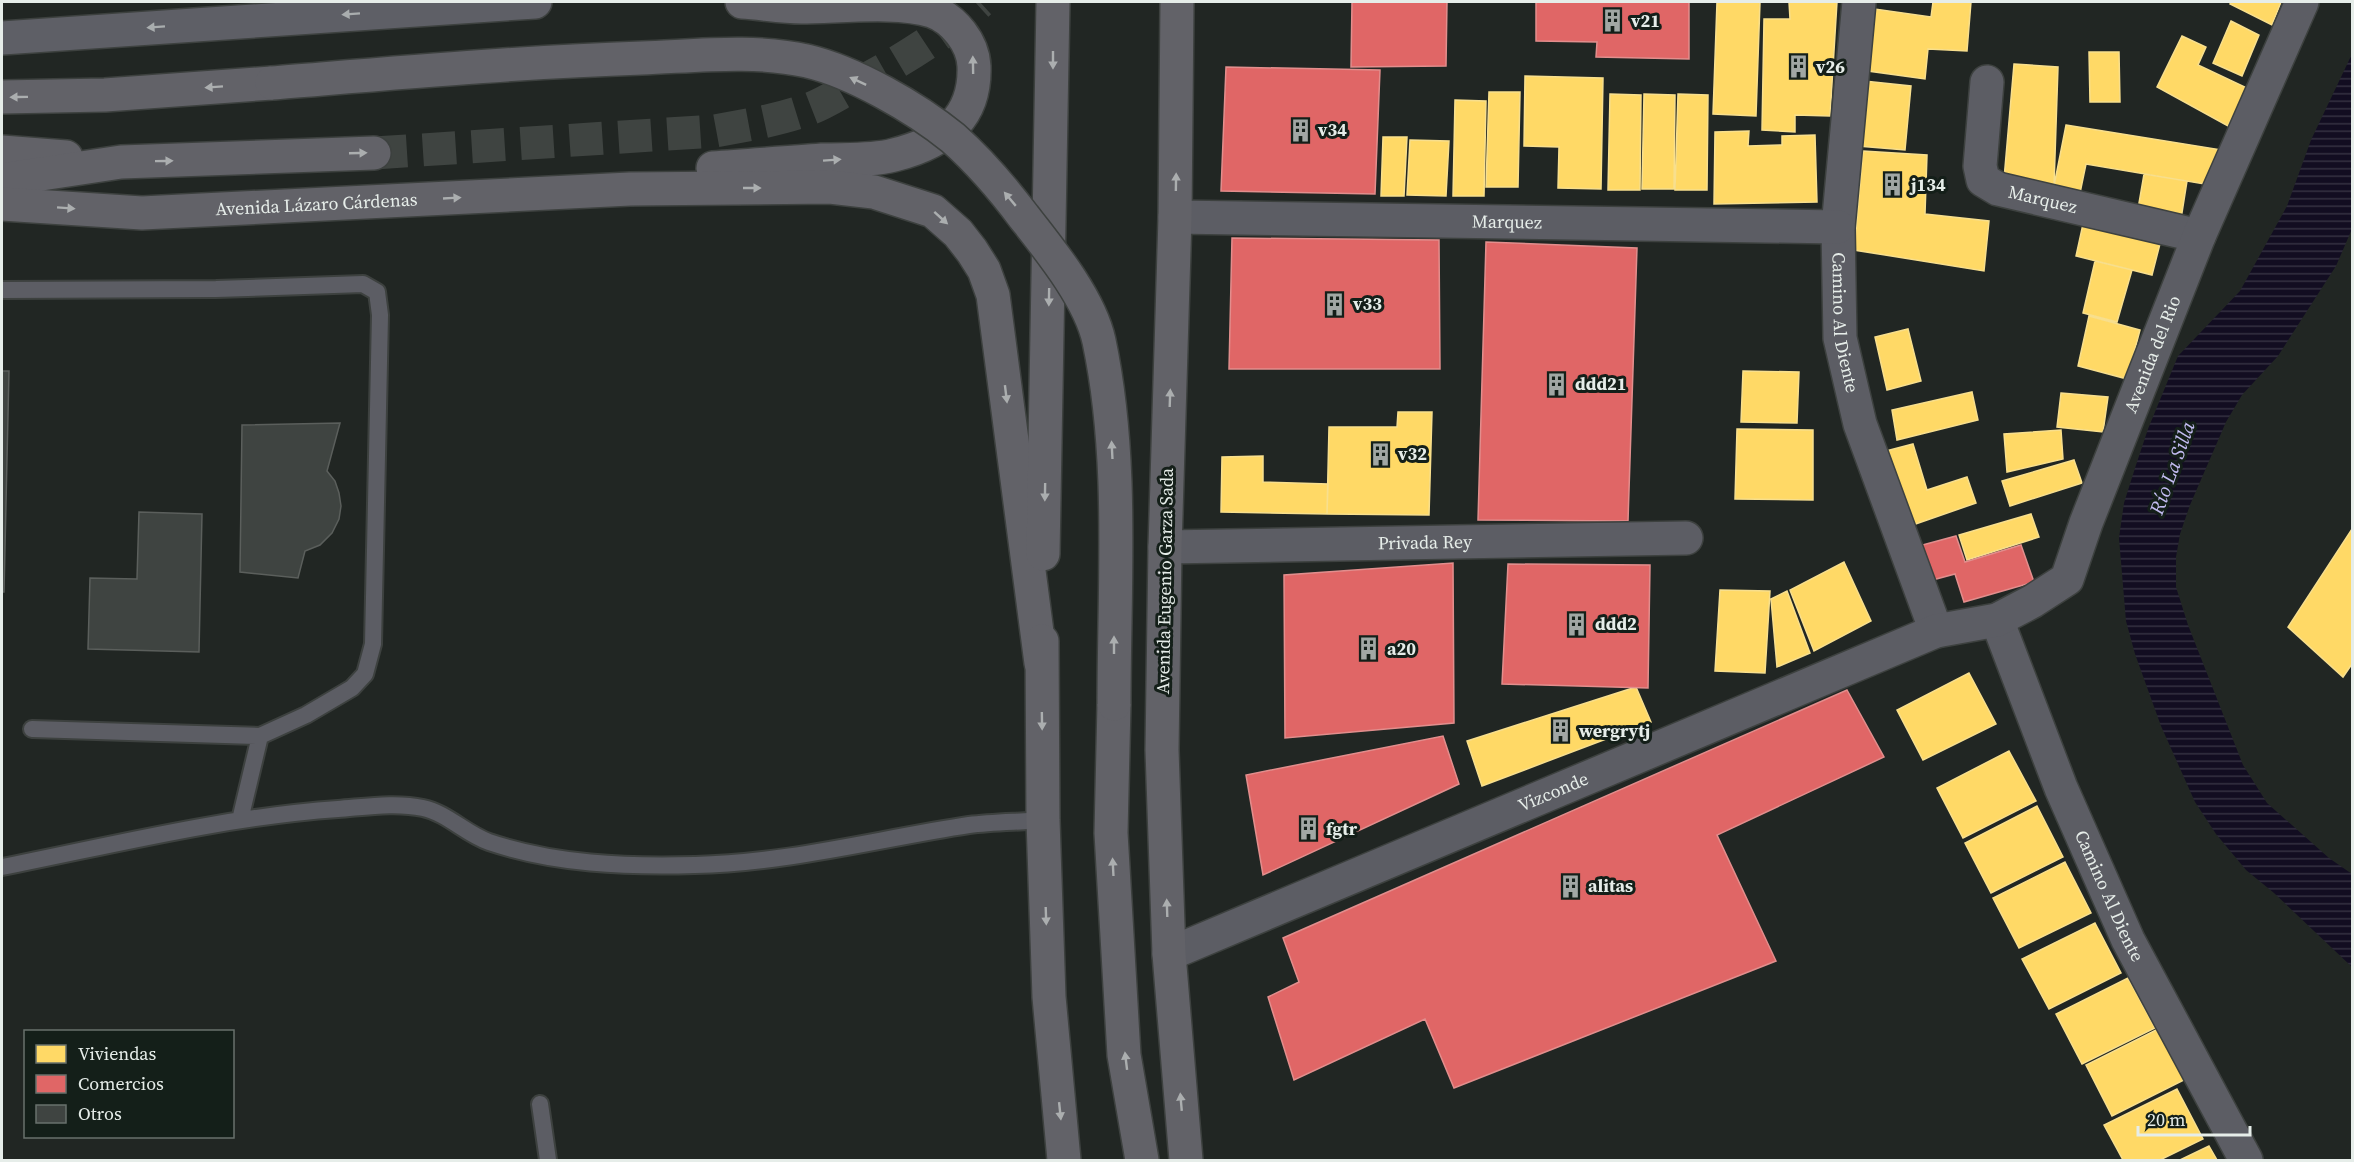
<svg xmlns="http://www.w3.org/2000/svg" width="2354" height="1162" viewBox="0 0 2354 1162" font-family="'Source Serif 4',serif">
  <style>
    .water { fill: url(#water-rules) }
    .homes { fill: #ffd966; stroke: #f8df8d; stroke-width: 1.5 }
    .shops { fill: #e06666; stroke: #e28e8d; stroke-width: 1.5 }
    .building { fill: #3f4441; stroke: #5b5f5c; stroke-width: 1.5 }
    .lines { fill: none; stroke-linecap: round; stroke-linejoin: round }
    .highway-tunnel { stroke: #3f4441; stroke-width: 33; stroke-dasharray: 33 16; stroke-linecap: butt }
    .lane-casing { stroke: #3d413f; stroke-width: 20 }
    .street-casing { stroke: #3d413f; stroke-width: 36 }
    .secondary-casing { stroke: #3d413f; stroke-width: 36 }
    .highway-casing { stroke: #3d413f; stroke-width: 36 }
    .lane { stroke: #5c5d64; stroke-width: 16 }
    .street { stroke: #5c5d64; stroke-width: 33 }
    .secondary { stroke: #5e5f66; stroke-width: 33 }
    .highway { stroke: #626268; stroke-width: 33 }
    .highway-bridge-casing { stroke: #3d413f; stroke-width: 36; stroke-linecap: butt }
    .highway-bridge { stroke: #626268; stroke-width: 33 }
    .oneway { fill: #a9adae }
    .oneway2 { fill: #abaeaf }
    .labels { text-anchor: middle; stroke-width: 6; stroke-linejoin: round; paint-order: stroke }
    .poi-label { font-size: 18px; font-weight: bold; fill: #e6ede9; stroke: #141f19; text-anchor: start }
    .street-label { font-size: 18px; fill: #e6ede9; stroke: #141f19 }
    .water-label { font-size: 20px; font-style: italic; fill: #c3bcf1; stroke: #141f19 }
  </style>
  <defs>
    <pattern id="water-rules" width="6" height="5" patternUnits="userSpaceOnUse" patternTransform="scale(1.5)"><rect width="6" height="5" fill="#120d21"/><path d="M0 2.5h6" fill="none" stroke="#343141"/></pattern>
  </defs>
  <rect width="100%" height="100%" fill="#212623"/>
  <path class="water" d="M2352,54V229L2336,266L2278,356L2242,395L2226,422L2190,505L2180,534L2176,557V587L2188,625L2243,765L2267,803L2329,858L2352,874V967L2274,893L2246,870L2216,834L2195,802L2161,726L2135,654L2126,621L2119,538L2124,503L2136,465L2148,429L2178,356L2240,291L2287,206L2311,140Z"/>
  <path class="homes" d="M1717,2H1760L1756,116L1713,114Z
    M1789,2H1837L1830,116L1795,115V132L1762,130L1764,19H1790Z
    M1933,2H1971L1967,51L1928,49L1925,79L1868,71L1875,9L1931,17Z
    M2231,2H2281L2272,25L2230,4Z
    M2231,21L2259,35L2242,76L2213,63Z
    M2182,36L2206,47L2198,65L2247,88L2228,126L2157,87Z
    M2089,52H2119L2120,102H2090Z
    M2014,64L2058,67L2054,186L2004,179Z
    M1525,76L1603,78L1601,189L1558,188L1559,147L1524,146Z
    M1864,81L1911,86L1905,150L1858,146Z
    M1489,92H1520L1518,187H1486Z
    M1610,94L1641,95L1640,190H1608Z
    M1644,94L1675,95L1674,189H1642Z
    M1678,94L1708,95L1707,190H1675Z
    M1455,100L1486,101L1484,196H1453Z
    M2066,125L2222,150L2216,186L2086,164L2080,193L2054,186Z
    M1749,131L1748,146L1782,145V136L1815,135L1817,202L1714,204L1715,132Z
    M1383,137H1407L1404,196H1381Z
    M1410,140L1449,141L1446,196L1407,195Z
    M1863,151L1927,155L1925,214L1989,221L1984,271L1854,250Z
    M2144,174L2187,181L2181,219L2138,209Z
    M2085,215L2162,236L2152,275L2076,256Z
    M2095,261L2132,270L2117,322L2083,313Z
    M2089,316L2140,330L2127,379L2078,366Z
    M1908,329L1921,381L1887,390L1875,337Z
    M1743,371L1799,372L1797,423L1741,422Z
    M1972,392L1978,420L1897,440L1892,410Z
    M2061,393L2108,397L2103,432L2057,427Z
    M1398,412H1432L1429,515L1327,514L1329,427H1397Z
    M1737,429L1813,430V500L1735,499Z
    M2061,430L2063,459L2007,472L2004,434Z
    M1913,444L1927,490L1967,477L1976,503L1907,527L1882,452Z
    M1263,456V482L1328,484L1327,514L1221,512L1222,457Z
    M2074,460L2082,483L2010,506L2002,481Z
    M2031,514L2039,537L1967,560L1959,535Z
    M2352,529V664L2343,677L2288,627Z
    M1844,562L1871,621L1814,651L1790,590Z
    M1720,590L1770,591L1765,673L1715,671Z
    M1787,591L1810,653L1777,667L1771,599Z
    M1969,673L1996,724L1923,760L1897,710Z
    M1636,687L1651,722L1482,786L1467,741Z
    M2009,751L2036,801L1963,838L1937,788Z
    M2037,806L2063,857L1991,893L1965,843Z
    M2065,862L2091,913L2019,948L1993,898Z
    M2095,923L2121,973L2049,1009L2022,959Z
    M2128,978L2155,1028L2082,1064L2056,1014Z
    M2158,1029L2184,1080L2112,1116L2086,1065Z
    M2177,1089L2203,1139L2160,1160H2123L2104,1125Z
    M2209,1146L2217,1160H2180Z"/>
  <path class="shops" d="M1352,2H1447L1446,66L1351,67Z
    M1536,2H1689V59L1596,57L1597,42L1536,41Z
    M1226,67L1380,70L1375,194L1221,191Z
    M1232,238L1439,240L1440,369H1229Z
    M1486,242L1637,248L1628,521L1478,520Z
    M1956,536L1965,562L2021,545L2034,582L1964,602L1955,574L1925,582L1915,547Z
    M1453,563L1454,723L1285,738L1284,575Z
    M1508,564L1650,565L1648,688L1502,684Z
    M1847,690L1884,757L1717,835L1776,961L1454,1088L1425,1019L1294,1080L1268,997L1299,982L1283,938Z
    M1443,736L1459,784L1263,875L1246,775Z"/>
  <path class="building" d="M2,371H9L4,592H2Z
    M340,423L327,471L335,481L339,493L341,506L339,519L332,533L320,545L305,551L298,578L240,572L242,425Z
    M139,512L202,514L199,652L88,649L90,578L137,579Z"/>
  <g class="lines">
    <path class="highway-tunnel" d="M374,153L715,131C747,125 779,120 809,109C823,104 837,95 850,88C896,64 942,37 980,2"/>
    <defs>
      <path id="lane" d="M2,290L216,289L363,284L377,292L380,315L373,644L365,674L352,688L306,715L260,736L32,729
        M240,820L260,736
        M2,867C113,845 224,817 338,809C365,807 396,802 423,808C447,813 466,834 489,842C554,864 626,867 695,865C788,863 877,839 969,825C993,822 1019,822 1043,820
        M540,1104L548,1160"/>
      <g id="street">
        <path id="s1" d="M1859,2L1838,227L1840,338L1860,424L1936,631"/>
        <path id="s2" d="M1987,82L1980,166L1983,180L1998,189L2199,236"/>
        <path id="s3" d="M1175,217L1838,227"/>
        <path id="s4" d="M1165,547L1686,538"/>
        <path id="s5" d="M1997,620L2061,788L2128,940L2246,1160"/>
        <path id="s6" d="M1169,954L1936,631L1997,620L2033,601L2067,579L2086,523L2199,236L2302,2"/>
      </g>
      <path id="secondary" d="M2,38L535,2"/>
      <g id="highway">
        <path d="M1177,2L1175,217L1165,547L1162,750L1169,954L1186,1160"/>
        <path d="M2,97L105,95L272,83"/>
        <path d="M2,152L66,157"/>
        <path d="M713,168C749,165 786,163 822,160C845,159 872,161 894,155C942,143 976,119 974,66C973,43 954,19 932,11C898,0 838,7 801,7C781,7 761,3 742,2"/>
        <path d="M2,180L121,162L374,153"/>
        <path id="s7" d="M2,204L142,213L630,189L830,187L874,192L933,211L958,233L972,251L984,270L993,295L1041,663"/>
        <path d="M1043,554L1053,2"/>
        <path d="M1042,641L1043,820L1049,997L1064,1160"/>
        <path d="M1114,704L1111,833L1124,1055L1142,1160"/>
      </g>
    </defs>
    <use href="#lane" class="lane-casing"/>
    <use href="#street" class="street-casing"/>
    <use href="#secondary" class="secondary-casing"/>
    <use href="#highway" class="highway-casing"/>
    <use href="#lane" class="lane"/>
    <use href="#street" class="street"/>
    <use href="#secondary" class="secondary"/>
    <use href="#highway" class="highway"/>
    <defs>
      <path id="highway-bridge" d="M272,83C396,73 519,62 642,58C696,56 754,49 807,61C854,72 916,108 953,138C979,161 1003,189 1024,217C1050,250 1090,299 1099,341C1124,459 1114,584 1114,704"/>
    </defs>
    <use href="#highway-bridge" class="highway-bridge-casing"/>
    <use href="#highway-bridge" class="highway-bridge"/>
  </g>
  <defs><path id="oneway-solid" d="M-6-.8H1V-3.2L6.5 0L1 3.2V.8H-6Z" transform="scale(1.5)"/></defs>
  <g class="oneway">
    <use href="#oneway-solid" transform="translate(351 14) rotate(176)"/>
    <use href="#oneway-solid" transform="translate(156 27) rotate(176)"/>
  </g>
  <g class="oneway2">
    <use href="#oneway-solid" transform="translate(1053 60) rotate(90)"/>
    <use href="#oneway-solid" transform="translate(973 65) rotate(-91)"/>
    <use href="#oneway-solid" transform="translate(858 81) rotate(-155)"/>
    <use href="#oneway-solid" transform="translate(214 87) rotate(176)"/>
    <use href="#oneway-solid" transform="translate(19 97) rotate(179)"/>
    <use href="#oneway-solid" transform="translate(358 153) rotate(-2)"/>
    <use href="#oneway-solid" transform="translate(832 160) rotate(-4)"/>
    <use href="#oneway-solid" transform="translate(164 161) rotate(-1)"/>
    <use href="#oneway-solid" transform="translate(1176 182) rotate(-89)"/>
    <use href="#oneway-solid" transform="translate(752 188)"/>
    <use href="#oneway-solid" transform="translate(452 198) rotate(-3)"/>
    <use href="#oneway-solid" transform="translate(1010 199) rotate(-130)"/>
    <use href="#oneway-solid" transform="translate(66 208) rotate(4)"/>
    <use href="#oneway-solid" transform="translate(941 218) rotate(42)"/>
    <use href="#oneway-solid" transform="translate(1049 297) rotate(91)"/>
    <use href="#oneway-solid" transform="translate(1006 394) rotate(83)"/>
    <use href="#oneway-solid" transform="translate(1170 398) rotate(-88)"/>
    <use href="#oneway-solid" transform="translate(1112 450) rotate(-93)"/>
    <use href="#oneway-solid" transform="translate(1045 492) rotate(91)"/>
    <use href="#oneway-solid" transform="translate(1114 645) rotate(-90)"/>
    <use href="#oneway-solid" transform="translate(1042 721) rotate(89)"/>
    <use href="#oneway-solid" transform="translate(1113 867) rotate(-93)"/>
    <use href="#oneway-solid" transform="translate(1167 908) rotate(-92)"/>
    <use href="#oneway-solid" transform="translate(1046 916) rotate(88)"/>
    <use href="#oneway-solid" transform="translate(1126 1061) rotate(-97)"/>
    <use href="#oneway-solid" transform="translate(1181 1102) rotate(-95)"/>
    <use href="#oneway-solid" transform="translate(1060 1111) rotate(84)"/>
  </g>
  <defs>
    <symbol id="building-bare" viewBox="-9 -9 18 18"><path d="M-4-6H4V6H1V3H-1V6H-4ZM-2.5-4.3h1.7v1.8h-1.7ZM.8-4.3h1.7v1.8H.8ZM-2.5-1h1.7V.8h-1.7ZM.8-1h1.7V.8H.8Z" fill="#a1a7a4" stroke="#141f19" stroke-width="2.5" paint-order="stroke"/></symbol>
  </defs>
  <g fill-rule="evenodd">
    <use href="#building-bare" x="1596" y="4" width="33" height="33"/>
    <use href="#building-bare" x="1782" y="50" width="33" height="33"/>
    <use href="#building-bare" x="1284" y="114" width="33" height="33"/>
    <use href="#building-bare" x="1876" y="168" width="33" height="33"/>
    <use href="#building-bare" x="1318" y="288" width="33" height="33"/>
    <use href="#building-bare" x="1540" y="368" width="33" height="33"/>
    <use href="#building-bare" x="1364" y="438" width="33" height="33"/>
    <use href="#building-bare" x="1560" y="608" width="33" height="33"/>
    <use href="#building-bare" x="1352" y="632" width="33" height="33"/>
    <use href="#building-bare" x="1544" y="714" width="33" height="33"/>
    <use href="#building-bare" x="1292" y="812" width="33" height="33"/>
    <use href="#building-bare" x="1554" y="870" width="33" height="33"/>
  </g>
  <g class="labels">
    <g class="poi-label">
      <text x="1631" y="27">v21</text>
      <text x="1816" y="73">v26</text>
      <text x="1318" y="136">v34</text>
      <text x="1911" y="191">j134</text>
      <text x="1353" y="310">v33</text>
      <text x="1575" y="390">ddd21</text>
      <text x="1398" y="460">v32</text>
      <text x="1595" y="630">ddd2</text>
      <text x="1387" y="655">a20</text>
      <text x="1579" y="737">wergrytj</text>
      <text x="1326" y="835">fgtr</text>
      <text x="1588" y="892">alitas</text>
    </g>
    <g class="street-label">
      <text dy="6" stroke="none"><textPath href="#s2" startOffset="162">Marquez</textPath></text>
      <text dy="6" stroke="none"><textPath href="#s7" startOffset="315">Avenida Lázaro Cárdenas</textPath></text>
      <text dy="6" stroke="none"><textPath href="#s3" startOffset="332">Marquez</textPath></text>
      <text dy="6" stroke="none"><textPath href="#s1" startOffset="322">Camino Al Diente</textPath></text>
      <text dy="6" stroke="none"><textPath href="#s6" startOffset="1216">Avenida del Rio</textPath></text>
      <text dy="6" stroke="none"><textPath href="#s4" startOffset="260">Privada Rey</textPath></text>
      <text transform="translate(1165 581) rotate(-89)" y="6">Avenida Eugenio Garza Sada</text>
      <text dy="6" stroke="none"><textPath href="#s6" startOffset="417">Vizconde</textPath></text>
      <text dy="6" stroke="none"><textPath href="#s5" startOffset="298">Camino Al Diente</textPath></text>
    </g>
    <g class="water-label">
      <text transform="translate(2172 468) rotate(-70)" y="7">Río La Silla</text>
    </g>
  </g>
  <rect width="2354" height="1162" fill="none" stroke="#e6ede9" stroke-width="6"/>
  <rect x="24" y="1030" width="210" height="108" fill="#141f19" stroke="#68716c" stroke-width="1.5"/>
  <rect x="36" y="1045" width="30" height="18" fill="#ffd966" stroke="#68716c" stroke-width="1.5"/>
  <text x="78" y="1060" font-size="18" fill="#e6ede9">Viviendas</text>
  <rect x="36" y="1075" width="30" height="18" fill="#e06666" stroke="#68716c" stroke-width="1.5"/>
  <text x="78" y="1090" font-size="18" fill="#e6ede9">Comercios</text>
  <rect x="36" y="1105" width="30" height="18" fill="#3f4441" stroke="#68716c" stroke-width="1.5"/>
  <text x="78" y="1120" font-size="18" fill="#e6ede9">Otros</text>
  <path d="M2138 1126v9h112v-9" fill="none" stroke="#e6ede9" stroke-width="3"/>
  <text x="2147" y="1126" font-size="18" fill="#e6ede9" stroke="#141f19" stroke-width="4.5" paint-order="stroke">20 m</text>
</svg>
